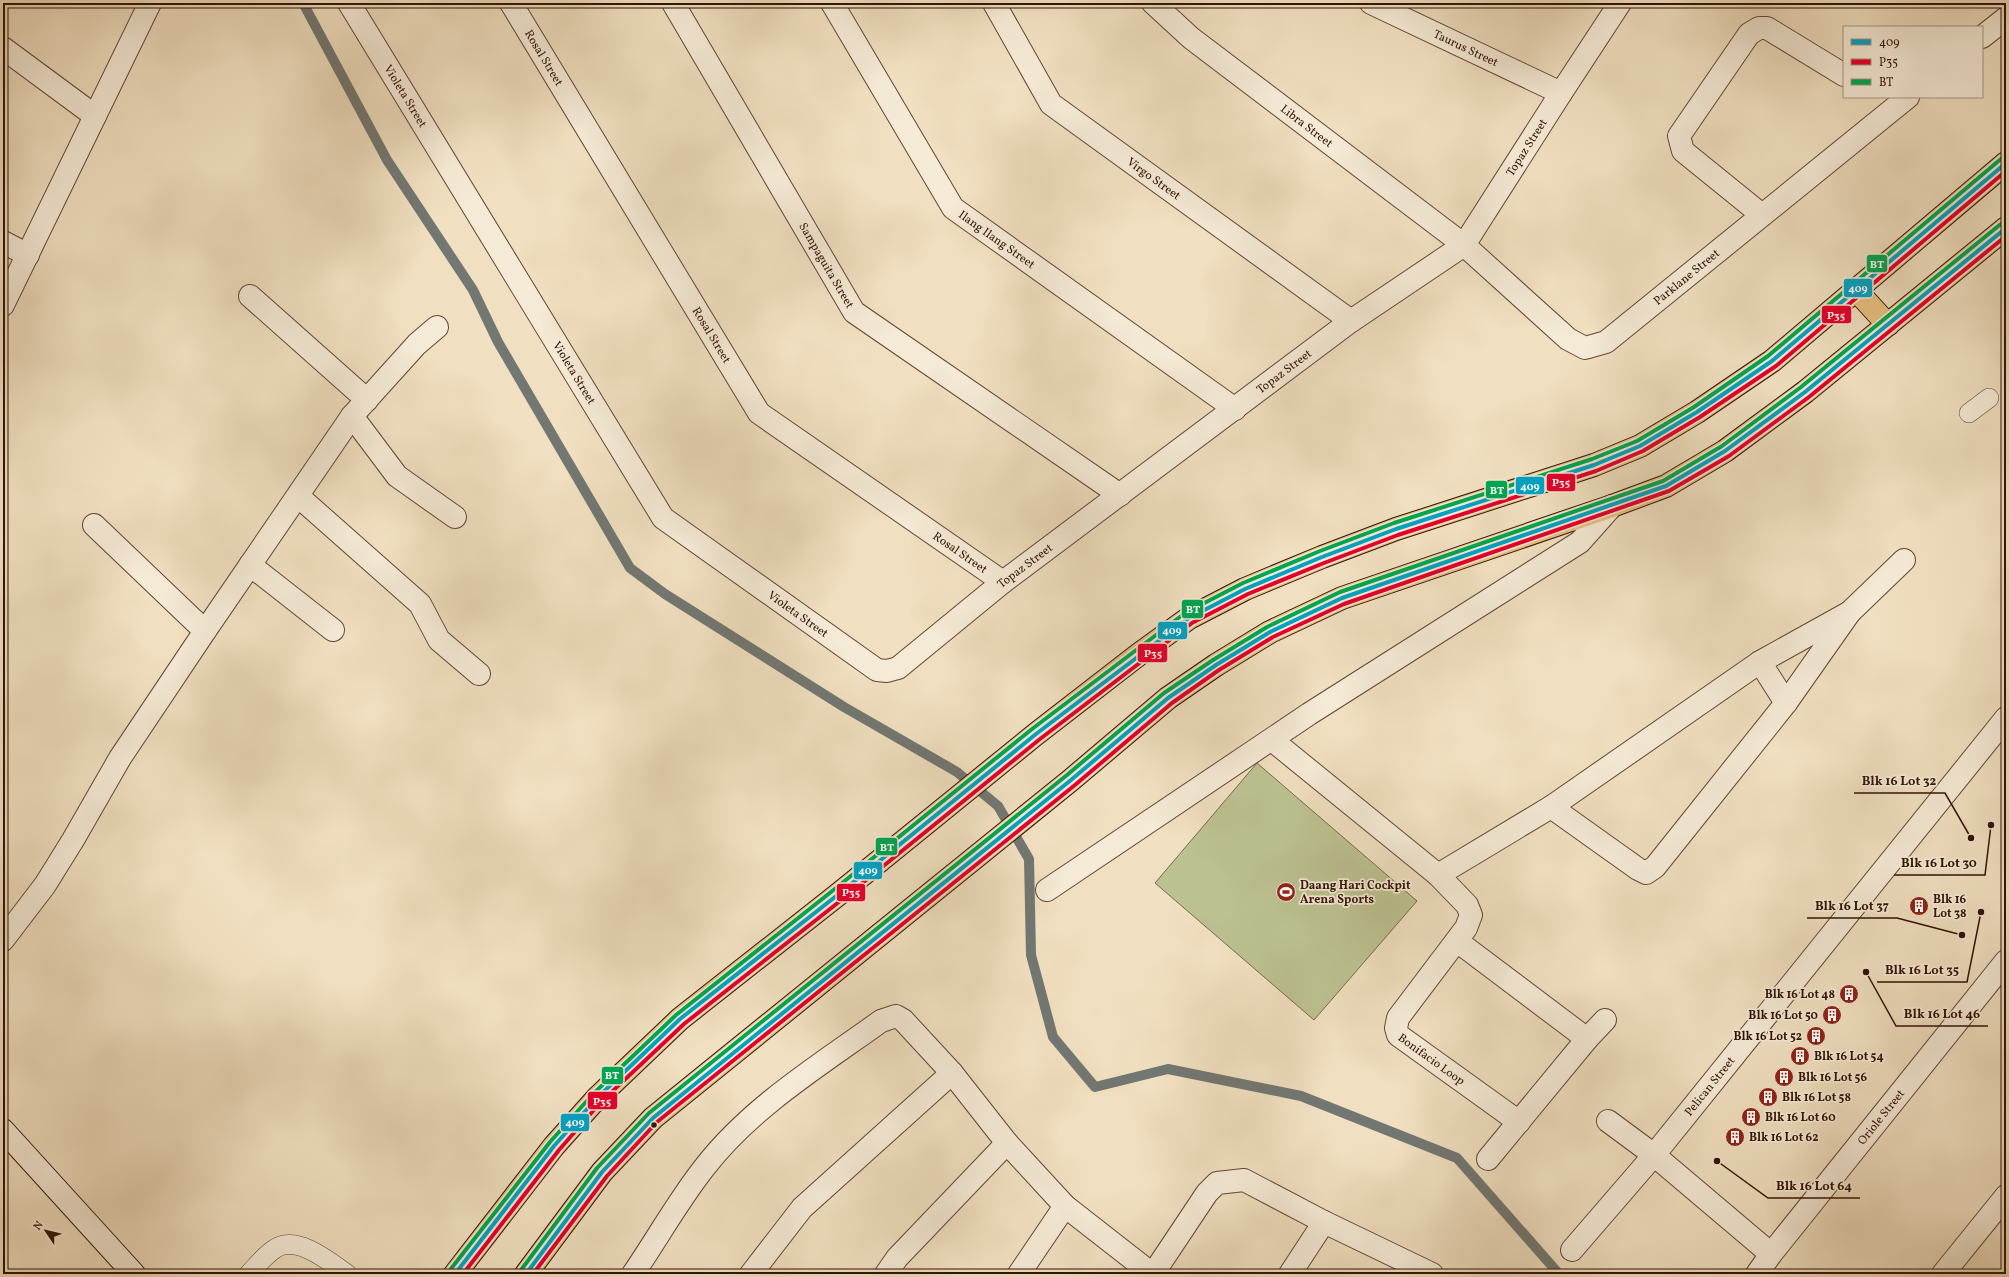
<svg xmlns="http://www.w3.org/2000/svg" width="2009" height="1277" viewBox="0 0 2009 1277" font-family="Vollkorn,serif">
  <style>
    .park { fill: #bcc191; stroke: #766a4b }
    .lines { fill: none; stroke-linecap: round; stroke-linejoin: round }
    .stream { stroke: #727772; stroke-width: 10 }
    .lane-casing { stroke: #614634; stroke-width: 20 }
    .street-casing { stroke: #614634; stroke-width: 24 }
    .secondary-casing { stroke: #311305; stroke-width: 24 }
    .primary-casing { stroke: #311305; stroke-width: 24 }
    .lane { stroke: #f5ead6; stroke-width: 19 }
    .street { stroke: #f5ead6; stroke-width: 22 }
    .secondary { stroke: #f5ead6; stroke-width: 22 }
    .primary { stroke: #e8c080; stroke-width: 22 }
    .bus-1-casing { stroke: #f5ead6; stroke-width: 7 }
    .bus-2-casing { stroke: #f5ead6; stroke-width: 7 }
    .bus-3-casing { stroke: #f5ead6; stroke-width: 7 }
    .bus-1 { stroke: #02a2c4; stroke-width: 4 }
    .bus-2 { stroke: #e4002b; stroke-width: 4 }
    .bus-3 { stroke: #00a651; stroke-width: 4 }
    .bus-dot { fill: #311305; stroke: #f5ead6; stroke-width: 1.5 }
    .labels { text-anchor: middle; stroke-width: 3.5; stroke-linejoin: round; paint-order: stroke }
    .street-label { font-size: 12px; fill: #311305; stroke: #f5ead6 }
    .poi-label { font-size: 12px; font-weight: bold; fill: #311305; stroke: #f5ead6; text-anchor: start }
    .leader { fill: none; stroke: #311305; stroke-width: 1.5 }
    .callout-dot { fill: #311305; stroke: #f5ead6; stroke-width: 1.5 }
    .callout-label { font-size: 13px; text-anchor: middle; font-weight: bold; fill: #311305; stroke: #f5ead6; stroke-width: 3.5; stroke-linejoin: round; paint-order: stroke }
    .line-badge { stroke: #f5ead6; stroke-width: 1.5 }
    .badge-label { font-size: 11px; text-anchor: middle; font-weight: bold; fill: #fff }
  </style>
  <rect width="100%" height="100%" fill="#f0dfc0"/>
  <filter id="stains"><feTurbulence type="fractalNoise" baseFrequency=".005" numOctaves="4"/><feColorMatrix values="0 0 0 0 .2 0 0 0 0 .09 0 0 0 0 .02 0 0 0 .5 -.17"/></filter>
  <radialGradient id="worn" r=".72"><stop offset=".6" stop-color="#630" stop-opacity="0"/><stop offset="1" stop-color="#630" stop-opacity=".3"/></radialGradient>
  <path class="park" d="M1257,763L1417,901L1314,1020L1155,883Z"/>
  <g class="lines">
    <path class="stream" d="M303,3L387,160L473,290L498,342L630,568L665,594L844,707L957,772L998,806L1029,859L1031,955L1053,1037L1095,1087L1168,1069L1301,1096L1457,1158L1559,1274"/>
    <defs>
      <path id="lane" d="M1969,413L1989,398
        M249,1274C257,1265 265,1255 276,1248C298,1235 330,1262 347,1274"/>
      <g id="street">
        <path id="s1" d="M349,3L663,518L877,670L887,671L898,668L1003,582L1351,321L1464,245L1561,93L1620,3"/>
        <path id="s2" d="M511,3L759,413L1003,582"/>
        <path id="s3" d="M673,3L854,312L1120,495"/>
        <path id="s4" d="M832,3L953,208L1235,409"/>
        <path id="s5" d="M994,3L1051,104L1351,321"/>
        <path id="s6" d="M1153,3L1191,38L1464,245L1568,339L1585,348L1606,342L1908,97"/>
        <path id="s7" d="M1371,3L1561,93"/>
        <path d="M1982,37L2006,18"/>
        <path d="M3,48L95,116"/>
        <path d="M1762,215L1683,151L1679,136L1749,34L1759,28H1767L1844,75"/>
        <path d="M3,242L28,255"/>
        <path d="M250,296L367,400"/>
        <path d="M3,305L150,3"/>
        <path d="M352,416L397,476L455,517"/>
        <path d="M298,496L420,604L439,640L479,674"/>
        <path d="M94,525L205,631"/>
        <path d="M250,565L333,630"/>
        <path d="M1760,662L1786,703"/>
        <path d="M1272,740L1438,875L1551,807L1760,662L1850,612"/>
        <path d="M1551,807L1638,869L1646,873L1655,867L1786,703L1850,612L1904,560"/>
        <path id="s8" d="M1438,875L1467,905L1471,915L1466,928L1398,1018L1396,1028L1398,1035L1519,1122"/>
        <path d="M1047,890L1309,714L1580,542L1612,506"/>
        <path d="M3,940L45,885L73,840L120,758L205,631L352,416L417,344L437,327"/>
        <path d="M1457,941L1587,1039"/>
        <path d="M1608,1121L1654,1155L1771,1254"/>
        <path d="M1488,1159L1587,1039L1605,1020"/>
        <path id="s9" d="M1572,1250L1654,1155L2006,718"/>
        <path d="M633,1274C657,1239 678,1201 704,1168C751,1107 820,1065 881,1021L896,1016L903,1020L952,1073L1007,1143L1065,1206L1152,1274"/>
        <path d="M751,1274L802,1208L952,1073"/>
        <path d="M886,1274L897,1258L1007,1143"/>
        <path d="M1019,1274L1065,1206"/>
        <path d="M1153,1274L1207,1193L1217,1183L1244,1180L1324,1222L1432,1274"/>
        <path d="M1290,1274L1324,1222"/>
        <path id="s10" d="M1757,1274L1771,1254L2006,961"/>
        <path d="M1943,1274L2006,1196"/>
      </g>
      <path id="secondary" d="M3,1130L134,1274"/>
      <path id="primary" d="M1856,290L1888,325
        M455,1274L554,1146L597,1098L680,1019L840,893L1036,734L1138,655L1189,618L1245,589L1322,557L1396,529L1594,465L1640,446L1697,412L1772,361L2006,163
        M526,1274L602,1172L653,1118L1071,780L1168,698L1216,665L1270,632L1342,598L1612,506L1666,486L1725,451L1805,392L2006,228"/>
    </defs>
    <use href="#lane" class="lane-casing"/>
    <use href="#street" class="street-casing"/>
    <use href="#secondary" class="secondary-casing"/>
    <use href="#primary" class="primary-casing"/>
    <use href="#lane" class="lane"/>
    <use href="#street" class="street"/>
    <use href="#secondary" class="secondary"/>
    <use href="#primary" class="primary"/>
    <defs>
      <path id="bus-1" d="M455,1274L554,1146L597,1098L680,1019L840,893L1036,734L1189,618L1245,589L1322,557L1396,529L1594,465L1640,446L1697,412L1772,361L2006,163
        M526,1274L602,1172L653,1118L1071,780L1168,698L1216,665L1270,632L1342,598L1666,486L1725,451L1805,392L2006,228"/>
      <path id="bus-2" d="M463,1274L559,1150L601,1102L684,1024L844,898L1040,739L1192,623L1248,594L1324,563L1398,535L1596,471L1643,451L1700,417L1776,366L2006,171
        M533,1274L607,1176L657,1122L1075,785L1172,703L1219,670L1273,637L1344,604L1669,491L1729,456L1809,397L2006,236"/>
      <path id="bus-3" d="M450,1270L550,1142L593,1094L676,1015L836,888L1032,729L1185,613L1243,583L1320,551L1394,523L1592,459L1637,441L1694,407L1768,356L2002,158
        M521,1270L597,1168L649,1113L1067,775L1164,693L1213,660L1267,627L1340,592L1663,481L1722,446L1801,387L2002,223"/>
    </defs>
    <use href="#bus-1" class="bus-1-casing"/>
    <use href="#bus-2" class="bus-2-casing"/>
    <use href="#bus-3" class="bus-3-casing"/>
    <use href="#bus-1" class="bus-1"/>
    <use href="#bus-2" class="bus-2"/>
    <use href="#bus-3" class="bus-3"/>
  </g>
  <defs>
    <symbol id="stadium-disc" viewBox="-11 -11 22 22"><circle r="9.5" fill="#8f2418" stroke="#f5ead6"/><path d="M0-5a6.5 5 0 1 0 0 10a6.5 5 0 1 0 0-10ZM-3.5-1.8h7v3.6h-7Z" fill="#fff"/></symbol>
    <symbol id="building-disc" viewBox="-11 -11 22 22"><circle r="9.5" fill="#8f2418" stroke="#f5ead6"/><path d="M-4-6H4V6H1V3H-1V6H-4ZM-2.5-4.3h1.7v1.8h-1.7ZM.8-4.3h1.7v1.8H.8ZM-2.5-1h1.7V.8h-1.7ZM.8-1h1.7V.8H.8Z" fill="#fff"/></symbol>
  </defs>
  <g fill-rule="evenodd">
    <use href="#stadium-disc" x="1275" y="881" width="22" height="22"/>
    <use href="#building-disc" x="1908" y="895" width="22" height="22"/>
    <use href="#building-disc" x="1838" y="983" width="22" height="22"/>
    <use href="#building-disc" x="1821" y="1004" width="22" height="22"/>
    <use href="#building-disc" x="1805" y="1025" width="22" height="22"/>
    <use href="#building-disc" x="1789" y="1045" width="22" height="22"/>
    <use href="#building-disc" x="1773" y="1066" width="22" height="22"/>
    <use href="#building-disc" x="1757" y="1086" width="22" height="22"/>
    <use href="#building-disc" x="1740" y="1106" width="22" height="22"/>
    <use href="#building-disc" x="1724" y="1126" width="22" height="22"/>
  </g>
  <circle class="bus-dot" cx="654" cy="1125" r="3.5"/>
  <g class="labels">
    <g class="street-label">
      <text dy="4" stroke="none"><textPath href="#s7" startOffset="105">Taurus Street</textPath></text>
      <text dy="4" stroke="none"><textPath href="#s2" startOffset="64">Rosal Street</textPath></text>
      <text dy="4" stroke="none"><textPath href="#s1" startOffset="109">Violeta Street</textPath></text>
      <text dy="4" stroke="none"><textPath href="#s6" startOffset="197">Libra Street</textPath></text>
      <text dy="4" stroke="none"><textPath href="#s1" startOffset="1710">Topaz Street</textPath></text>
      <text dy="4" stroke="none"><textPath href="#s5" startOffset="243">Virgo Street</textPath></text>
      <text dy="4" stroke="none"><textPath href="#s4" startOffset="292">Ilang Ilang Street</textPath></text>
      <text dy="4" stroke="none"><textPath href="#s3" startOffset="304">Sampaguita Street</textPath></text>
      <text dy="4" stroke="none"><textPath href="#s6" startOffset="679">Parklane Street</textPath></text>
      <text dy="4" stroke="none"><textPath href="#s2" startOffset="388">Rosal Street</textPath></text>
      <text dy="4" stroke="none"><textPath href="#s1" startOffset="1374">Topaz Street</textPath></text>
      <text dy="4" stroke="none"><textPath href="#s1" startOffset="433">Violeta Street</textPath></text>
      <text dy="4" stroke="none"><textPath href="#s2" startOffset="724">Rosal Street</textPath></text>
      <text dy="4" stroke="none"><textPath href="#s1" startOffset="1050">Topaz Street</textPath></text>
      <text dy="4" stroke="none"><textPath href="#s1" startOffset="769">Violeta Street</textPath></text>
      <text dy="4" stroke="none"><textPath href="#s8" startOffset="238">Bonifacio Loop</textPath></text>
      <text dy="4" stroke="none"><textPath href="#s9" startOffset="214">Pelican Street</textPath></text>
      <text dy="4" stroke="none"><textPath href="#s10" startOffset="200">Oriole Street</textPath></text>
    </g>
    <g class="poi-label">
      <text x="1300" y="889">Daang Hari Cockpit<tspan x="1300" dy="14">Arena Sports</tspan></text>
      <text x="1933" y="903">Blk 16<tspan x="1933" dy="14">Lot 38</tspan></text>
      <text x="1835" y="998" text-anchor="end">Blk 16 Lot 48</text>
      <text x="1818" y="1019" text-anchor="end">Blk 16 Lot 50</text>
      <text x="1802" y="1040" text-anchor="end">Blk 16 Lot 52</text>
      <text x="1814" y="1060">Blk 16 Lot 54</text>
      <text x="1798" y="1081">Blk 16 Lot 56</text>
      <text x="1782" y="1101">Blk 16 Lot 58</text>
      <text x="1765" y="1121">Blk 16 Lot 60</text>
      <text x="1749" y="1141">Blk 16 Lot 62</text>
    </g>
  </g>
  <path class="leader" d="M1971 838L1945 793H1854M1991 825L1985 875H1894M1962 935L1897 918H1807M1981 912L1967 982H1877M1866 972L1896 1026H1988M1717 1161L1768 1198H1860"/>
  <g class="callout-dot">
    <circle cx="1971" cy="838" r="4"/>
    <circle cx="1991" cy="825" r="4"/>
    <circle cx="1962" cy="935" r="4"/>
    <circle cx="1981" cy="912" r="4"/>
    <circle cx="1866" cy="972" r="4"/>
    <circle cx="1717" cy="1161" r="4"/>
  </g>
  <g class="callout-label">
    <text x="1899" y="785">Blk 16 Lot 32</text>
    <text x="1939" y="867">Blk 16 Lot 30</text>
    <text x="1852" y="910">Blk 16 Lot 37</text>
    <text x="1922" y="974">Blk 16 Lot 35</text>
    <text x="1942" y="1018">Blk 16 Lot 46</text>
    <text x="1814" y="1190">Blk 16 Lot 64</text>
  </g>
  <g class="line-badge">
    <rect x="1866" y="254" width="22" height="19" rx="4" fill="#00a651"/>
    <rect x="1843" y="278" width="30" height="20" rx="4" fill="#02a2c4"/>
    <rect x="1821" y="305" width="31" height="19" rx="4" fill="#e4002b"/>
    <rect x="1546" y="473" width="30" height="19" rx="4" fill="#e4002b"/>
    <rect x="1515" y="476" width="30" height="19" rx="4" fill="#02a2c4"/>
    <rect x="1485" y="480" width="23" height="19" rx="4" fill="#00a651"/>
    <rect x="1181" y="599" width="23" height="20" rx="4" fill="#00a651"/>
    <rect x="1157" y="621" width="31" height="19" rx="4" fill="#02a2c4"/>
    <rect x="1137" y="643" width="31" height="20" rx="4" fill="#e4002b"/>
    <rect x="875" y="837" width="23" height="19" rx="4" fill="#00a651"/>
    <rect x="853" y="861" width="30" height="19" rx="4" fill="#02a2c4"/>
    <rect x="836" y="883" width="30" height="19" rx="4" fill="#e4002b"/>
    <rect x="601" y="1066" width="23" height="19" rx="4" fill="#00a651"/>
    <rect x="587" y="1091" width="31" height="19" rx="4" fill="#e4002b"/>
    <rect x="560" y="1113" width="30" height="19" rx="4" fill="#02a2c4"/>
  </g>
  <g class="badge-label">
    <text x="1877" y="268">BT</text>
    <text x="1858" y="292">409</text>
    <text x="1836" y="319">P35</text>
    <text x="1561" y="486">P35</text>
    <text x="1530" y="490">409</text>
    <text x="1497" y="494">BT</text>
    <text x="1193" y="613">BT</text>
    <text x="1172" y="634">409</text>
    <text x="1153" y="657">P35</text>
    <text x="887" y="851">BT</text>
    <text x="868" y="874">409</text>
    <text x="851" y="896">P35</text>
    <text x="612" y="1079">BT</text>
    <text x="602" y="1105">P35</text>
    <text x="575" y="1126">409</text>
  </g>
  <rect width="2009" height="1277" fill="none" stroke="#f0dfc0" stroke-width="16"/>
  <rect x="4" y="4" width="2001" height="1269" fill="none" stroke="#311305" stroke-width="2"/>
  <rect x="8" y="8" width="1993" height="1261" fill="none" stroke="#311305"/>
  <rect x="1843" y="26" width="140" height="72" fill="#f5ead6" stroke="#a79482"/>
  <rect x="1851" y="39" width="20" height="6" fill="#02a2c4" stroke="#a79482"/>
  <text x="1879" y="46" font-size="12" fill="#311305">409</text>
  <rect x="1851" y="59" width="20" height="6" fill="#e4002b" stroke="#a79482"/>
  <text x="1879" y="66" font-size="12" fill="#311305">P35</text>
  <rect x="1851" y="79" width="20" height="6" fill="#00a651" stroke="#a79482"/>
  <text x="1879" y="86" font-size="12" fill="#311305">BT</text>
  <g transform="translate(46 1231) rotate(305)" stroke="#f5ead6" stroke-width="3" paint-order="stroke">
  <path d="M0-3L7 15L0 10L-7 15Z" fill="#311305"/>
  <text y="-6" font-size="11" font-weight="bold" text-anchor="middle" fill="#311305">N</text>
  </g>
  <rect width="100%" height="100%" filter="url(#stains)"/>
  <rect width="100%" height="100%" fill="url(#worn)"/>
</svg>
